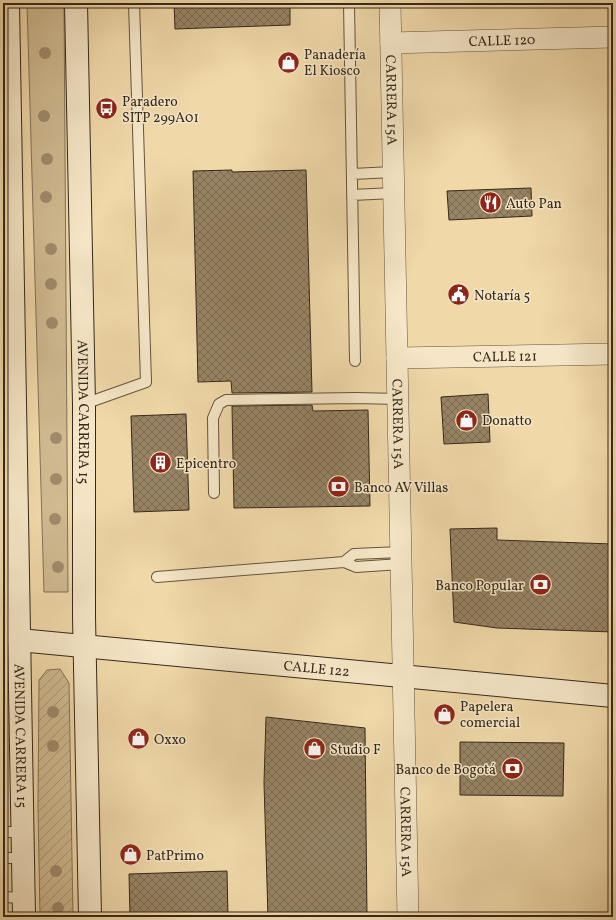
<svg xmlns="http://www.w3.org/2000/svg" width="616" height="920" viewBox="0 0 616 920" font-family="Vollkorn,serif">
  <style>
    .green { fill: #d0ba91; stroke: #837156 }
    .garden { fill: url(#garden-furrows); stroke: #837156 }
    .building { fill: url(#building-cross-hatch); stroke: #36281b }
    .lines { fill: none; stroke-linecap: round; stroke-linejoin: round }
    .lane-casing { stroke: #64543e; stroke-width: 12 }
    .street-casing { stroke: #64543e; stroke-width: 22 }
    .secondary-casing { stroke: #36281b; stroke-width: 24 }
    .lane { stroke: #f5e6c7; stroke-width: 10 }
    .street { stroke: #f5e6c7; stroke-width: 21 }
    .secondary { stroke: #f5e6c7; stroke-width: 22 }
    .tree { fill: #9f8b6b }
    .labels { text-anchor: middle; stroke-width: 3; stroke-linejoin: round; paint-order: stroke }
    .street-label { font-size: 14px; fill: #36281b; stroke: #f5e6c7 }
    .poi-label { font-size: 14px; fill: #36281b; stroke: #f5e6c7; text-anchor: start }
  </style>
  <defs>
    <pattern id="garden-furrows" width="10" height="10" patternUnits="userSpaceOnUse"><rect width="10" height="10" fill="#d0ba91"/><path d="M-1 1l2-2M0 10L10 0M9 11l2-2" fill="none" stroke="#aa9776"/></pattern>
    <pattern id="building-cross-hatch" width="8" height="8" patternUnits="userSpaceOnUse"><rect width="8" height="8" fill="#978465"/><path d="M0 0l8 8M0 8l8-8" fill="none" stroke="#7c6c52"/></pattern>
  </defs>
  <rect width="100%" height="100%" fill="#f0d8a9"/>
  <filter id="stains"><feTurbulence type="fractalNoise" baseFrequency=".005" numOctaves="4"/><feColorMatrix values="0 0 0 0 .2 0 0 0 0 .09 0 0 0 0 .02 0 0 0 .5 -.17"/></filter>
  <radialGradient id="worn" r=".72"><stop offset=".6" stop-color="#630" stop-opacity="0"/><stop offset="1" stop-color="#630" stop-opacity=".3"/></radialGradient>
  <path class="green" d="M27,3H64L68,592H44Z"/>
  <path class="garden" d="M60,669L69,683L73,917H40L38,809L39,680L47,670Z"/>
  <path class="building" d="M174,3H290V25L175,29Z
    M232,170V172L306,170L312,392L232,393L231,381L198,382L193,171Z
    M531,188L532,216L449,220L447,191Z
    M488,394L490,442L444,444L441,397Z
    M312,405L313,411L368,410L370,506L234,508L232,406Z
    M186,414L189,510L134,512L131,416Z
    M497,528V540L613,544V632L497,628L454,622L450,529Z
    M266,717L365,728L367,917H268L264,783Z
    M460,742L564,743L563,796L460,795Z
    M227,871L228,917H130L129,874Z"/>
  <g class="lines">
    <defs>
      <path id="lane" d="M349,3L355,361
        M352,174L393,172
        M352,195L394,193
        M84,404L146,382L134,3
        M214,493L213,418L219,404L226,400L356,398L398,399
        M344,562L354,554L401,552
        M157,577L344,562L356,567L401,564
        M3,832H23
        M3,858H24
        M3,897L24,898"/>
      <g id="street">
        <path id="s1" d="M390,3L408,917"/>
        <path id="s2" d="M391,43L613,37"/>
        <path id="s3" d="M397,358L613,354"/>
      </g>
      <g id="secondary">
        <path id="s4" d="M8,3L24,917"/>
        <path id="s5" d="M76,3L84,404V617L90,917"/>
        <path id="s6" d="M19,640L613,696"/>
      </g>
    </defs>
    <use href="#lane" class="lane-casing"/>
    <use href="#street" class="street-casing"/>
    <use href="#secondary" class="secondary-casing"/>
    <use href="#lane" class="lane"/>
    <use href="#street" class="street"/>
    <use href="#secondary" class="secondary"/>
  </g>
  <g class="tree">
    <circle cx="45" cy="53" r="6"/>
    <circle cx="44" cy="116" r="6"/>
    <circle cx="47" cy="159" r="6"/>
    <circle cx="46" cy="197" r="6"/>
    <circle cx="51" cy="249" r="6"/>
    <circle cx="51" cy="284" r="6"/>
    <circle cx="52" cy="323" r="6"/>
    <circle cx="56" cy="438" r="6"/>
    <circle cx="56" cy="479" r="6"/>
    <circle cx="55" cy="519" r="6"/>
    <circle cx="58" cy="567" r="6"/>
    <circle cx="53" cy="712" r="6"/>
    <circle cx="53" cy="746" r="6"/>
    <circle cx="56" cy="871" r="6"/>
    <circle cx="58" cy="908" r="6"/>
  </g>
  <defs>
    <symbol id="shop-disc" viewBox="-11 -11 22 22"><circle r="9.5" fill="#8f2418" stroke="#f5e6c7"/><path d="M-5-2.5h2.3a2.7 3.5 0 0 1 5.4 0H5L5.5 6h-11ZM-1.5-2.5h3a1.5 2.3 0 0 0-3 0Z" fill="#fff"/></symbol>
    <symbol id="bus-disc" viewBox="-11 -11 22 22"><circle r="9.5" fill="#8f2418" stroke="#f5e6c7"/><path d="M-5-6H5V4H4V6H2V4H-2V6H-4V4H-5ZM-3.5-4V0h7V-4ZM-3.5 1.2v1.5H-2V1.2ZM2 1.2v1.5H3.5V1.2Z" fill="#fff"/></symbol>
    <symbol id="restaurant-disc" viewBox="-11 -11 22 22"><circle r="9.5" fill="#8f2418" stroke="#f5e6c7"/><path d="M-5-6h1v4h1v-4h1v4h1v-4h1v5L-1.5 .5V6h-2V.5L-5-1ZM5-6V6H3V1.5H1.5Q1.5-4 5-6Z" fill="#fff"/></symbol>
    <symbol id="civic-disc" viewBox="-11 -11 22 22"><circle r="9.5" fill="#8f2418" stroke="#f5e6c7"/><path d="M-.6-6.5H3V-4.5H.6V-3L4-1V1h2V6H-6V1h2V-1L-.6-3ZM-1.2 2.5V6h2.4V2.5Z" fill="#fff"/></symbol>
    <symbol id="building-disc" viewBox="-11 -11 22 22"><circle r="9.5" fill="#8f2418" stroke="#f5e6c7"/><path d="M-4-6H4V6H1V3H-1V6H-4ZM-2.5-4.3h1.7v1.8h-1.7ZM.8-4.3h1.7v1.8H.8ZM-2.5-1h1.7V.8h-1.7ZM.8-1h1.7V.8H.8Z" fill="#fff"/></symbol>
    <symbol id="bank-disc" viewBox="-11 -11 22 22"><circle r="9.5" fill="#8f2418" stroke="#f5e6c7"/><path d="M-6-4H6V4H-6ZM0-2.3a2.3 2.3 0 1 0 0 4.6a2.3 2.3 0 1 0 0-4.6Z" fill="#fff"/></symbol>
  </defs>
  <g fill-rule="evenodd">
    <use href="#shop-disc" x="276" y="50" width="25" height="25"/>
    <use href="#bus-disc" x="94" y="96" width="25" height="25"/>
    <use href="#restaurant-disc" x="478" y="190" width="25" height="25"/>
    <use href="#civic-disc" x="446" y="282" width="25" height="25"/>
    <use href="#shop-disc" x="454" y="408" width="25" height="25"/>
    <use href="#building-disc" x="148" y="450" width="25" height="25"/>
    <use href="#bank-disc" x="326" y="474" width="25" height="25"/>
    <use href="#bank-disc" x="528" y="572" width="25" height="25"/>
    <use href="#shop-disc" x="432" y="702" width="25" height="25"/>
    <use href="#shop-disc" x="126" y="726" width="25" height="25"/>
    <use href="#shop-disc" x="302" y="736" width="25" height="25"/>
    <use href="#bank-disc" x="500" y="756" width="25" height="25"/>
    <use href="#shop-disc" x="118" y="842" width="25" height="25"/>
  </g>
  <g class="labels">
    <g class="street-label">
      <text dy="5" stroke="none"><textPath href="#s2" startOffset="111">CALLE 120</textPath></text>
      <text dy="5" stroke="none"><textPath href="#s1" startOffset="97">CARRERA 15A</textPath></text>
      <text dy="5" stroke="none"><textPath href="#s3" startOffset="108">CALLE 121</textPath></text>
      <text dy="5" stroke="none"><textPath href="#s5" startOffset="409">AVENIDA CARRERA 15</textPath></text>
      <text dy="5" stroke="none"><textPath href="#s1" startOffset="421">CARRERA 15A</textPath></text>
      <text dy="5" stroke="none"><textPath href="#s6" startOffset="299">CALLE 122</textPath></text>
      <text dy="5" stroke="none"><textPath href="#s4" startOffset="733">AVENIDA CARRERA 15</textPath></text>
      <text dy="5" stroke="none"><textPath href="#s1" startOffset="829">CARRERA 15A</textPath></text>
    </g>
    <g class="poi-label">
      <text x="304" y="59">Panadería<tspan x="304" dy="16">El Kiosco</tspan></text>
      <text x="122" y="106">Paradero<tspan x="122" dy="16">SITP 299A01</tspan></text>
      <text x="506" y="208">Auto Pan</text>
      <text x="474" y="300">Notaría 5</text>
      <text x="482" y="425">Donatto</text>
      <text x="176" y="468">Epicentro</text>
      <text x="354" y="492">Banco AV Villas</text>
      <text x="524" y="590" text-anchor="end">Banco Popular</text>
      <text x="460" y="711">Papelera<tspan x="460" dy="16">comercial</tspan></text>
      <text x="154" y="744">Oxxo</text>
      <text x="330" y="754">Studio F</text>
      <text x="496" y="774" text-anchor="end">Banco de Bogotá</text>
      <text x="146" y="860">PatPrimo</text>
    </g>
  </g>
  <rect width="616" height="920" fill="none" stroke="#f0d8a9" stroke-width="16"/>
  <rect x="4" y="4" width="608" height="912" fill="none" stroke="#36281b" stroke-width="2"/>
  <rect x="8" y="8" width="600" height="904" fill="none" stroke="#36281b"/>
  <rect width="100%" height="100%" filter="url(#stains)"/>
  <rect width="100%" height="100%" fill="url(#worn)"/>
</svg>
